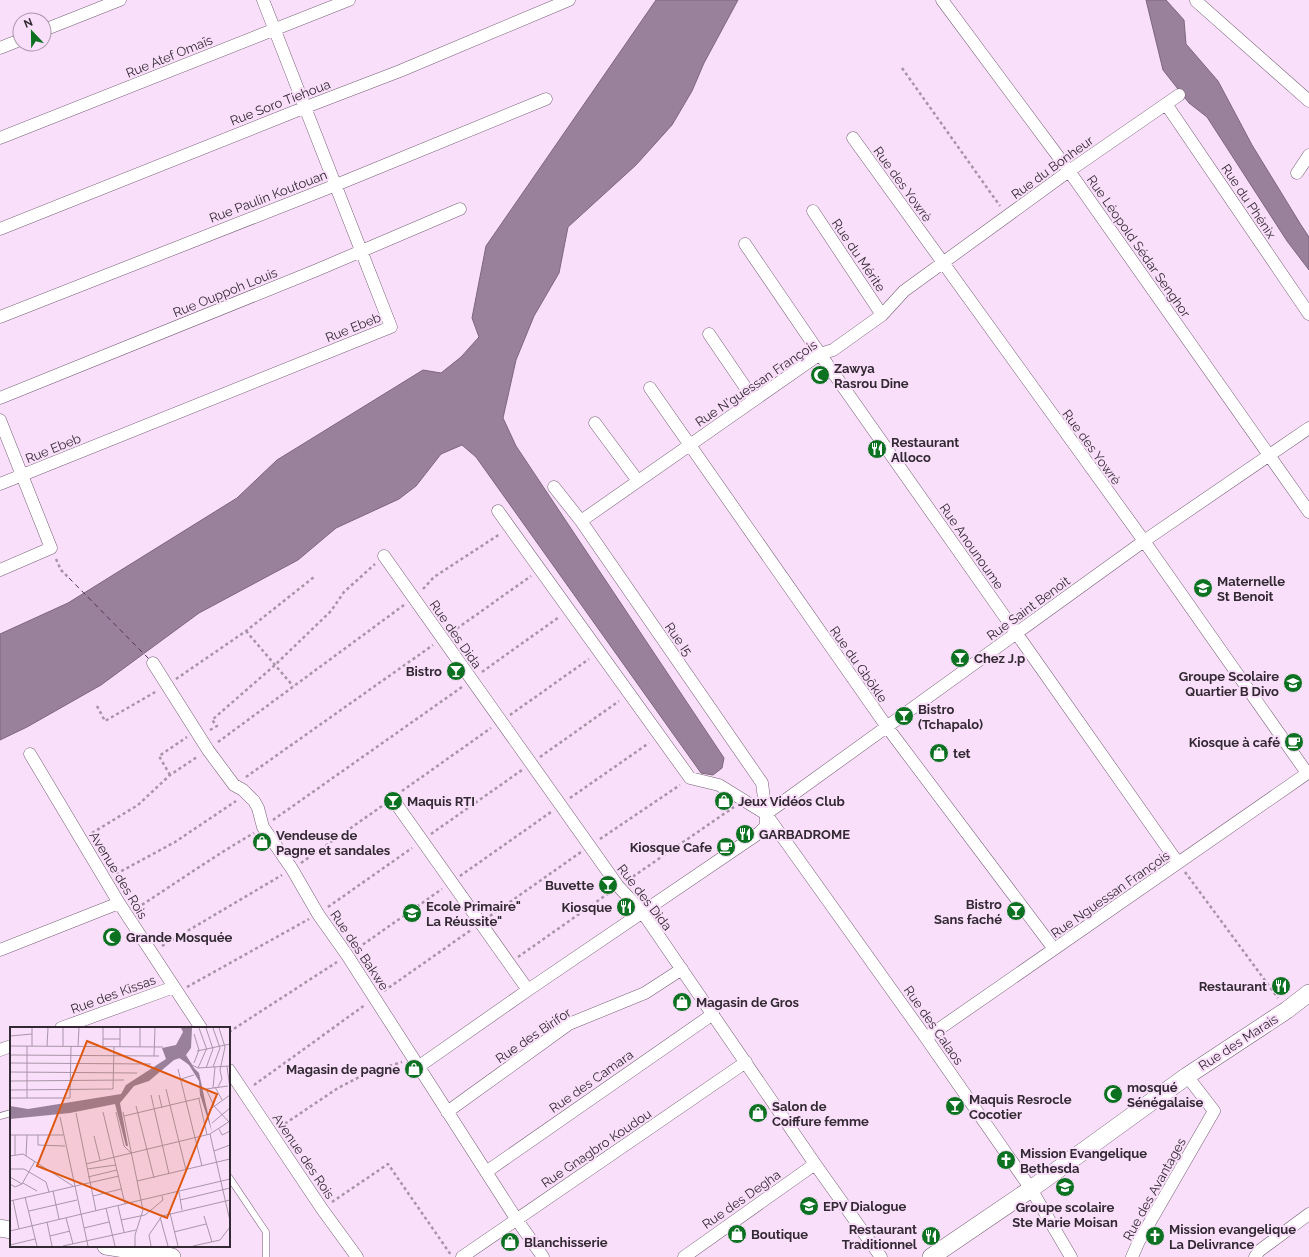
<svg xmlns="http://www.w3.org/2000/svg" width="1309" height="1257" viewBox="0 0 1309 1257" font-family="Raleway,sans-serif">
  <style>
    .water { fill: #9a819b; stroke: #7b677c }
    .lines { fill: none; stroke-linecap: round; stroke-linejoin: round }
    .ferry { stroke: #553157; stroke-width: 1; stroke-dasharray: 5 4; stroke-linecap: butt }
    .lane-casing { stroke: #755f76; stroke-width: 7 }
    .street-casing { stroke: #755f76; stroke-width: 13 }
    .secondary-casing { stroke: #755f76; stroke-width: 18 }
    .path { stroke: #a794a7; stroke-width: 2.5; stroke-dasharray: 3 3; stroke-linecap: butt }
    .lane { stroke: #fff; stroke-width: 6 }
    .street { stroke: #fff; stroke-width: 12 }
    .secondary { stroke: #fff; stroke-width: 17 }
    .labels { text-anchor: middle; stroke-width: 4; stroke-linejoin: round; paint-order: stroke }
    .street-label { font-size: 13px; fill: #322933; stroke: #f9dff9 }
    .poi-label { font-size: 13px; font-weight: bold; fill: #322933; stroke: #f9dff9; text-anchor: start }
    .inset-river { fill: none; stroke: #9a819b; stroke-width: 2 }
    .inset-road { fill: none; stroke: #a996aa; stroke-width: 1 }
    .view { fill: #df570e; fill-opacity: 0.15; stroke: #df570e; stroke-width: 2 }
    .inset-edge { fill: none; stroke: #322933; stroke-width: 2 }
  </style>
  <rect width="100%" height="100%" fill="#f9dff9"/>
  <path class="water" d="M656,0H738L704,63L692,91L672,125L636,165L568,227L559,273L534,316L516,360L503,418L516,446L724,758L722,768L713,775L701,773L476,457L462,445L441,454L416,486L399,499L336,528L298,560L199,613L101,685L27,727L0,740V634L68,603L237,498L277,460L423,370L441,373L461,357L479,337L472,318L486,246Z
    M1146,0H1166L1184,20L1186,44L1218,81L1252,145L1301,225L1309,237V270L1287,241L1207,117L1189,103L1163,70Z"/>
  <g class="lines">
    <path class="ferry" d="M69,578L149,659"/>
    <defs>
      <path id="lane" d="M0,1116L11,1113
        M229,1177L266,1232V1257"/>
      <path id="street" d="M942,0L1069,171L1309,512
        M1197,0L1196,1L1309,101
        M44,30L120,0
        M0,48L20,40
        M1166,104L1309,314
        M0,138L349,0
        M853,138L1144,541L1307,773
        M1297,173L1309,155
        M813,211L882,315
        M0,229L306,107L400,71L569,0
        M745,244L820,354L1178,863
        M0,317L336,185L546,99
        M709,334L754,400
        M650,388L887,727L1054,949
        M0,398L317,270L460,209
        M0,420L51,548L0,570
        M595,423L638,481
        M0,484L391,327L263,0
        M498,511L690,778L719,785L766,814L926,1038L1031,1189L1071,1257
        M581,521L820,354L833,350L882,315L904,291L1069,171L1179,95
        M384,556L618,886L643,913L815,1164L881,1257
        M153,663L208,750L234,785L243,790L254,801L258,808L263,827L292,869L318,914L347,955L517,1220L543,1257
        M30,754L119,903L201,1028
        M392,798L528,990
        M766,814L1144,541L1309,428
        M0,950L119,903
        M61,1028L174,987
        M926,1038L1309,772
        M0,1050L11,1046
        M418,1067L528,990L759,833L766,826V814L762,783L581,521L554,487
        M229,1070L322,1209L357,1257
        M447,1112L569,1024L645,993L682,969
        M486,1172L713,1014
        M462,1257L746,1062
        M684,1257L815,1164
        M1132,1257L1139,1241L1214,1111L1187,1076
        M1255,1257L1259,1251L1309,1214"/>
      <path id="secondary" d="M0,1228L11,1230
        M106,1246L172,1257
        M931,1257L1031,1189L1187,1076L1287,1010L1309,993"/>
    </defs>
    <use href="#lane" class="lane-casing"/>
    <use href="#street" class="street-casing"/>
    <use href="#secondary" class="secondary-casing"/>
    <path class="path" d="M902,68L1000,206
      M56,559L61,570L69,578
      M423,589L434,577L500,534
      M246,631L293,686
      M452,632L531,576
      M482,672L559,617
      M176,679L246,631L314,577
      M97,706L105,721L157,691
      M510,715L589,659
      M210,730L217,726L212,720L275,665L331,611L344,592L375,564
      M218,742L404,605
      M540,757L619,701
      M170,775L159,756L187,737
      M246,777L433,645
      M402,791L491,728
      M570,798L649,743
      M273,820L462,687
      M92,833L138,805L170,775L197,757
      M431,834L522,770
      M600,839L680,785
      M301,863L382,806
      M1185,872L1278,998
      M116,874L175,842L236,801
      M460,876L551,812
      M628,880L734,807
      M328,907L412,848
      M137,908C176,883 214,856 254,833
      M490,916L581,852
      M162,946L282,875
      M358,948L442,889
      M518,957L609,893
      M187,987L309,919
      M384,991L471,930
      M229,1032L337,962
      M254,1085L365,1005
      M280,1127L338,1088L369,1072L402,1062
      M332,1202L388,1164L451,1255"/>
    <use href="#lane" class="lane"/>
    <use href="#street" class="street"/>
    <use href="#secondary" class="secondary"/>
  </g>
  <defs>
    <symbol id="mosque-disc" viewBox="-11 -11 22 22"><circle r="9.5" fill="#0c7121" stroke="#f9dff9"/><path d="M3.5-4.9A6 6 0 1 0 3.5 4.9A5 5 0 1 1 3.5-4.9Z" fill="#fff"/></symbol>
    <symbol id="restaurant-disc" viewBox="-11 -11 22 22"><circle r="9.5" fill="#0c7121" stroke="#f9dff9"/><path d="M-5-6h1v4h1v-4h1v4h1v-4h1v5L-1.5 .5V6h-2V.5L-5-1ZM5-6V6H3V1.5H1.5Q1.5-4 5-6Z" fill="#fff"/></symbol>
    <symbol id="school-disc" viewBox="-11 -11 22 22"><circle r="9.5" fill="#0c7121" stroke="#f9dff9"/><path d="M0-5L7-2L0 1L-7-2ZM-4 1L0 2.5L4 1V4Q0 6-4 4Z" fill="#fff"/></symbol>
    <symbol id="bar-disc" viewBox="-11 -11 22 22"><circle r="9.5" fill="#0c7121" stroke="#f9dff9"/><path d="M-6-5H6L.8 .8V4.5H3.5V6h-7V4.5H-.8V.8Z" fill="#fff"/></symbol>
    <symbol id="cafe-disc" viewBox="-11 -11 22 22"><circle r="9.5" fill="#0c7121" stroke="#f9dff9"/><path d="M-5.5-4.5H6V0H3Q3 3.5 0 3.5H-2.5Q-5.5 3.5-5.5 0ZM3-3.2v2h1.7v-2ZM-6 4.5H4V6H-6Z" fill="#fff"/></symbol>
    <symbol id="shop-disc" viewBox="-11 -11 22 22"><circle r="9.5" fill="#0c7121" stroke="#f9dff9"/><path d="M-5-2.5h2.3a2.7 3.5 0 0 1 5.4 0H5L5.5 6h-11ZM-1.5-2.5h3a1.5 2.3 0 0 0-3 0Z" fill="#fff"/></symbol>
    <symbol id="church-disc" viewBox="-11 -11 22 22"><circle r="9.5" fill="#0c7121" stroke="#f9dff9"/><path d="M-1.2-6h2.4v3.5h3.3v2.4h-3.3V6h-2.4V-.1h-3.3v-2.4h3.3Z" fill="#fff"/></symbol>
  </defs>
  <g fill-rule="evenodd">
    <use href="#mosque-disc" x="809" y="364" width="22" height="22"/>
    <use href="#restaurant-disc" x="866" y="438" width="22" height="22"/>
    <use href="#school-disc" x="1192" y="577" width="22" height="22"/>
    <use href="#bar-disc" x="949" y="647" width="22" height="22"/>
    <use href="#bar-disc" x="445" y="660" width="22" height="22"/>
    <use href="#school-disc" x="1282" y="672" width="22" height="22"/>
    <use href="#bar-disc" x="893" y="705" width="22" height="22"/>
    <use href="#cafe-disc" x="1283" y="731" width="22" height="22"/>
    <use href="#shop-disc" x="928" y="742" width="22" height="22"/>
    <use href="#bar-disc" x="382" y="790" width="22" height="22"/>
    <use href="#shop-disc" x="713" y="790" width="22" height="22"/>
    <use href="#restaurant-disc" x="734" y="823" width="22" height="22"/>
    <use href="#shop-disc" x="251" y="831" width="22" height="22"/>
    <use href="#cafe-disc" x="715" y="836" width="22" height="22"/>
    <use href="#bar-disc" x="597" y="874" width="22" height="22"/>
    <use href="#restaurant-disc" x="615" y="896" width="22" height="22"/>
    <use href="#bar-disc" x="1005" y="900" width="22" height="22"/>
    <use href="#school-disc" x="401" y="902" width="22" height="22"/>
    <use href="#mosque-disc" x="101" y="926" width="22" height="22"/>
    <use href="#restaurant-disc" x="1270" y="975" width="22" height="22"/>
    <use href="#shop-disc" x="671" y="991" width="22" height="22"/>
    <use href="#shop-disc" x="403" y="1058" width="22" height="22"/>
    <use href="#mosque-disc" x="1102" y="1083" width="22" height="22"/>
    <use href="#bar-disc" x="944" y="1095" width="22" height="22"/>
    <use href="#shop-disc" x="747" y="1102" width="22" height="22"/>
    <use href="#church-disc" x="995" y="1149" width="22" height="22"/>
    <use href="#school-disc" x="1054" y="1176" width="22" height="22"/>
    <use href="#school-disc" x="798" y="1195" width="22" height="22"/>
    <use href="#shop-disc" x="726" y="1223" width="22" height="22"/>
    <use href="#restaurant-disc" x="920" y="1225" width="22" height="22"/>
    <use href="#church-disc" x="1144" y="1225" width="22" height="22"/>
    <use href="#shop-disc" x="499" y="1231" width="22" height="22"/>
  </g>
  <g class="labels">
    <g class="street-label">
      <text transform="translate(169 56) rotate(-22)" y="5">Rue Atef Omaîs</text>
      <text transform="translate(280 102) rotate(-21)" y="5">Rue Soro Tiehoua</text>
      <text transform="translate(1052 167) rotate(-36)" y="5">Rue du Bonheur</text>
      <text transform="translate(903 184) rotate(54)" y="5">Rue des Yowrè</text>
      <text transform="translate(268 196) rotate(-21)" y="5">Rue Paulin Koutouan</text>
      <text transform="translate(1249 201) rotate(56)" y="5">Rue du Phénix</text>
      <text transform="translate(1139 246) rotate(55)" y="5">Rue Léopold Sédar Senghor</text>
      <text transform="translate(859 255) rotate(56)" y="5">Rue du Mérite</text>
      <text transform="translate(225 292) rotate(-22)" y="5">Rue Ouppoh Louis</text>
      <text transform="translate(353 327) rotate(-22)" y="5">Rue Ebeb</text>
      <text transform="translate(756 383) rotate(-34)" y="5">Rue N'guessan François</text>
      <text transform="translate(1092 447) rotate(54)" y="5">Rue des Yowrè</text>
      <text transform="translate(53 448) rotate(-22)" y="5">Rue Ebeb</text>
      <text transform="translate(972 546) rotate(55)" y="5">Rue Anounoume</text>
      <text transform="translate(1028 608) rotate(-36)" y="5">Rue Saint Benoit</text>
      <text transform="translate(456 634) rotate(55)" y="5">Rue des Dida</text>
      <text transform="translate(679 639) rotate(55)" y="5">Rue I5</text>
      <text transform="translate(859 664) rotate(55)" y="5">Rue du Gbôkle</text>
      <text transform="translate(119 875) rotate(59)" y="5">Avenue des Rois</text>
      <text transform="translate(1110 894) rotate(-35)" y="5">Rue Nguessan François</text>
      <text transform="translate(645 897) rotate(52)" y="5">Rue des Dida</text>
      <text transform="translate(360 950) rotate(56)" y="5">Rue des Bakwe</text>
      <text transform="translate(113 994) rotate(-20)" y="5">Rue des Kissas</text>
      <text transform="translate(934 1025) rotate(55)" y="5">Rue des Calaos</text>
      <text transform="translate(533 1035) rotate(-34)" y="5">Rue des Birifor</text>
      <text transform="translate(1238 1042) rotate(-33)" y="5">Rue des Marais</text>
      <text transform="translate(591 1081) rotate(-35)" y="5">Rue des Camara</text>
      <text transform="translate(596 1148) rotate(-34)" y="5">Rue Gnagbro Koudou</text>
      <text transform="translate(304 1156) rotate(56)" y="5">Avenue des Rois</text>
      <text transform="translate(1154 1189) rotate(-61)" y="5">Rue des Avantages</text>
      <text transform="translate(741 1199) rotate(-35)" y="5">Rue des Degha</text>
    </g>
    <g class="poi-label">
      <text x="834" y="373">Zawya<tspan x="834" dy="15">Rasrou Dine</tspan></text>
      <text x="891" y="447">Restaurant<tspan x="891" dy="15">Alloco</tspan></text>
      <text x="1217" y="586">Maternelle<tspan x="1217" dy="15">St Benoit</tspan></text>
      <text x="974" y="663">Chez J.p</text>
      <text x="442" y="676" text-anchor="end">Bistro</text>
      <text x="1279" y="681" text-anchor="end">Groupe Scolaire<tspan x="1279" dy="15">Quartier B Divo</tspan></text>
      <text x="918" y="714">Bistro<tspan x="918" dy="15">(Tchapalo)</tspan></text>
      <text x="1280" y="747" text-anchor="end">Kiosque à café</text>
      <text x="953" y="758">tet</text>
      <text x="407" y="806">Maquis RTI</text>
      <text x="738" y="806">Jeux Vidéos Club</text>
      <text x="759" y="839">GARBADROME</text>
      <text x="276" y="840">Vendeuse de<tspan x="276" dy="15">Pagne et sandales</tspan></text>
      <text x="712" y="852" text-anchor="end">Kiosque Cafe</text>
      <text x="594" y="890" text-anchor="end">Buvette</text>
      <text x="1002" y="909" text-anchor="end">Bistro<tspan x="1002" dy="15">Sans faché</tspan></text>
      <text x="426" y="911">Ecole Primaire"<tspan x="426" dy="15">La Réussite"</tspan></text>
      <text x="612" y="912" text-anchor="end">Kiosque</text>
      <text x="126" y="942">Grande Mosquée</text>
      <text x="1267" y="991" text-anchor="end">Restaurant</text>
      <text x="696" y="1007">Magasin de Gros</text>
      <text x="400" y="1074" text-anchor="end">Magasin de pagne</text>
      <text x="1127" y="1092">mosqué<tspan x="1127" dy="15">Sénégalaise</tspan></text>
      <text x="969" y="1104">Maquis Resrocle<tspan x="969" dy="15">Cocotier</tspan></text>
      <text x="772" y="1111">Salon de<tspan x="772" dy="15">Coiffure femme</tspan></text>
      <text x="1020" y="1158">Mission Evangelique<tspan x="1020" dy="15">Bethesda</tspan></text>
      <text x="823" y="1211">EPV Dialogue</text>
      <text x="1065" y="1212" text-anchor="middle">Groupe scolaire<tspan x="1065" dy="15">Ste Marie Moisan</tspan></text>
      <text x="917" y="1234" text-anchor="end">Restaurant<tspan x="917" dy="15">Traditionnel</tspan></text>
      <text x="1169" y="1234">Mission evangelique<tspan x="1169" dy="15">La Delivrance</tspan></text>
      <text x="751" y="1239">Boutique</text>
      <text x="524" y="1247">Blanchisserie</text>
    </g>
  </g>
  <g transform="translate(10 1027)">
    <rect width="220" height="220" fill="#f9dff9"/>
    <path d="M171,1H182L181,21L176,28L184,41L189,46L202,105L190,68L189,54L179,38L170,31L164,33L139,54L124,59L110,76L118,119H116L105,77L60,86L0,92V79L18,82L111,67L116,58L156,32L152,21L166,18L173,5Z" fill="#9a819b"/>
    <path class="inset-river" d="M159,24L181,37"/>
    <path class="inset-road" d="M189,1L197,23M203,1L210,21L203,40L220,39M0,9L22,7M93,12H110M0,19L153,20M22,19V1M37,19L38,1M53,19V1M68,19L69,1M93,19V1M110,20V1M130,20V1M187,24L220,17M0,28L149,29M144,29L145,1M0,36L141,37M184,36L189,23L184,7M182,38L188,41L203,40M217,39L220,62M188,41L196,23M196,41L203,22L196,1M168,42L192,139M0,45L127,46M171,52L184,48M0,54L114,53M218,59L196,62L204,79L219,95M205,60L212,73M208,60L212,52L210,43L215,20L209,1M203,61L205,40M156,62L176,143M0,63L103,62L104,20M141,68L159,147M149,68L152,81M0,71H60L61,19M17,71V19M189,72L197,108M126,79L144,151M199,83L220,68M93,85L115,177M106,85L114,119L121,126M113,85L133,183L125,208V219M66,86L86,184M114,89L190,71M50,90L78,219M202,96L220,81M209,102L212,108L220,104M200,107L220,194M0,108H53M28,108V118L55,119M84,109L90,133M204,124L220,118M5,128V108M0,129L13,127L63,159M16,129L17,108M76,137L200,107L220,94M0,142H14L36,155L39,165M77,142L106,138M0,150L12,157M78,150L107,143M127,154L220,132M13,156L27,164M0,157L5,160L12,157L25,134M43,164L49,192M169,165L172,183M83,169L111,162M15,170L27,219M3,173L9,202M170,173L220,161M0,174L109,149M108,179L114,205M96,181L105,219M19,184L67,173M160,186L168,219M194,189L202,215M150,190L158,219M56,191L63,217M111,193L135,188L153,173L152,169M37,195L42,219M74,201L99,195M0,204L220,152M164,205L196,197M40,209L60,204M0,218L25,212M53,219L126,203M141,219L139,208L152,189L220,173M183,219L210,213L220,200"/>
    <path class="view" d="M77,14L207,67L157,191L27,139Z"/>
    <rect width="220" height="220" class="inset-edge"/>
  </g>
  <g transform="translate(32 32) rotate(338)"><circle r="19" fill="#f9dff9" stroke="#a996aa"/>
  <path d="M0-3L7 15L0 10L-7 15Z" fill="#0c7121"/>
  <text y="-6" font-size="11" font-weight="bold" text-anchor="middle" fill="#322933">N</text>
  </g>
</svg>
